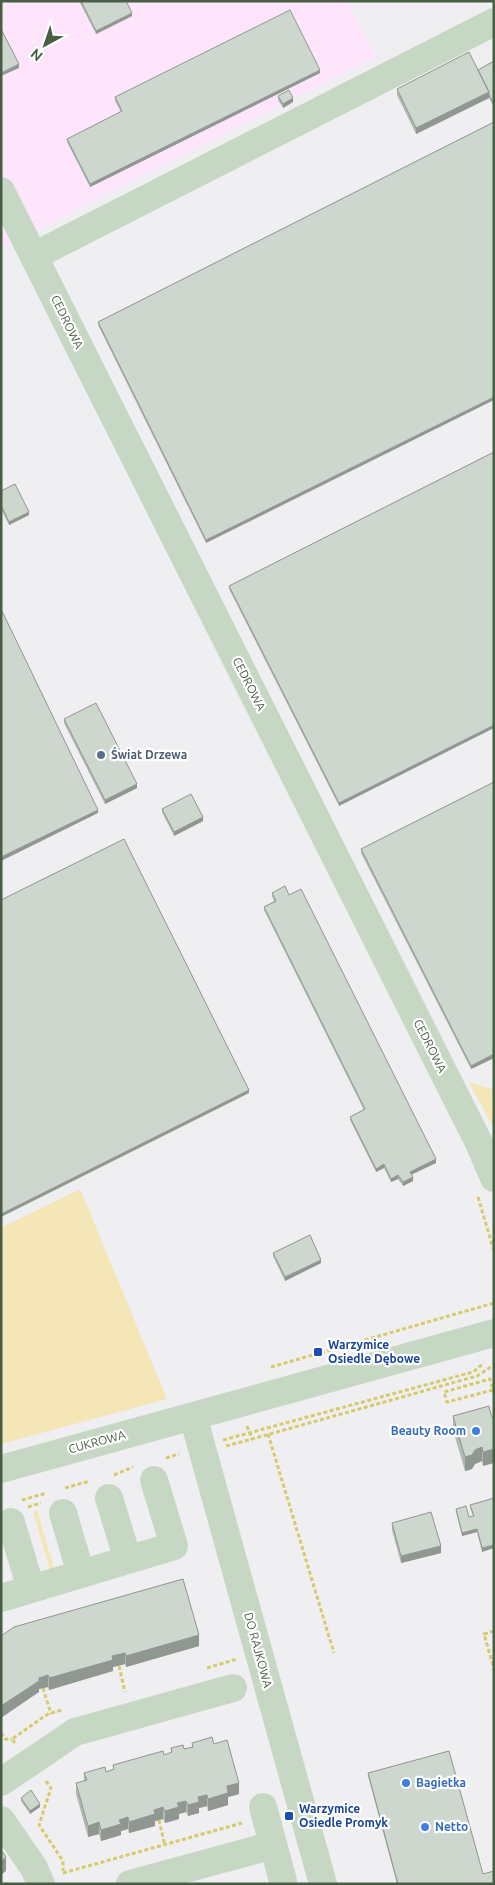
<svg xmlns="http://www.w3.org/2000/svg" width="495" height="1885" viewBox="0 0 495 1885" font-family="Ubuntu,sans-serif">
  <style>
    .commercial { fill: #fee5fc }
    .green { fill: #f4e6b7 }
    .lines { fill: none; stroke-linecap: round; stroke-linejoin: round }
    .path { stroke: #d6ca6b; stroke-width: 3; stroke-dasharray: 4 2.5; stroke-linecap: butt }
    .minor { stroke: #c6d8c3; stroke-width: 28 }
    .wall { fill: #b0b9b1 }
    .shaded-wall { fill: #909690 }
    .building { fill: #cdd7ce; stroke: #909690 }
    .service-dot { fill: #5c6f8a; stroke: #fff; stroke-width: 2 }
    .transit-dot { fill: #1a4fb4; stroke: #fff; stroke-width: 2 }
    .shop-dot { fill: #3f7fe0; stroke: #fff; stroke-width: 2 }
    .labels { text-anchor: middle; stroke-width: 4.5; stroke-linejoin: round; paint-order: stroke }
    .street-label { font-size: 12px; fill: #485e44; stroke: #fff }
    .service-label { font-size: 12px; font-weight: bold; fill: #4e5e75; stroke: #fff; text-anchor: start }
    .transit-label { font-size: 12px; font-weight: bold; fill: #164399; stroke: #fff; text-anchor: start }
    .shop-label { font-size: 12px; font-weight: bold; fill: #366cbe; stroke: #fff; text-anchor: start }
  </style>
  <rect width="100%" height="100%" fill="#efeef1"/>
  <path class="commercial" d="M1,1H347L376,56L1,248Z"/>
  <path class="green" d="M469,1082L494,1090V1129Z
    M80,1189L167,1399L1,1444V1228Z
    M37,1510L55,1572L51,1574L33,1511Z"/>
  <g class="lines">
    <path class="path" d="M478,1197L494,1251
      M271,1367L494,1303
      M493,1390L447,1402L444,1392L490,1379L494,1393
      M247,1426L252,1439L477,1376L494,1365
      M268,1434L334,1653
      M223,1440L473,1372L484,1363
      M226,1446L252,1439
      M166,1458L179,1454
      M114,1475L133,1467
      M65,1488L90,1481
      M22,1500L47,1493
      M28,1507L41,1503
      M494,1631L484,1634L494,1669
      M119,1666L125,1692
      M207,1668L237,1659
      M43,1688L51,1714
      M1,1733L5,1739H12
      M15,1743L12,1739L48,1714L62,1710
      M46,1781L51,1788L39,1825L63,1861V1871
      M159,1820L165,1846
      M63,1873L242,1823"/>
    <path class="minor" d="M1,191L479,1143L494,1178
      M34,256L494,22
      M193,1416L323,1884
      M1,1469L494,1333
      M109,1498L128,1560
      M63,1513L81,1574
      M11,1522L31,1589
      M1,1598L174,1546L154,1480
      M1,1782L75,1732L233,1688
      M263,1807L283,1881
      M1,1820L34,1868L41,1884
      M130,1884L273,1845"/>
  </g>
  <path class="wall" d="M79,1H126L132,16L96,34Z
    M494,61V107L489,98L416,134L397,95V89L478,70Z
    M320,73L90,187L67,142V139L121,112L115,101V97Z
    M278,96L293,102L283,108L278,100Z
    M494,122L206,543L98,325V322Z
    M494,452L339,806L229,589V586Z
    M1,491L29,515L9,525L1,509Z
    M64,719L137,788L105,804L64,723Z
    M494,782V1058L471,1069L361,853V849Z
    M162,809L203,821L174,836L162,812Z
    M272,893L436,1163L411,1175L413,1181L403,1186L398,1179L391,1182L384,1168L376,1172L350,1120V1117L364,1110L264,910V907L274,901L272,896Z
    M273,1253L321,1263L285,1281L273,1256Z
    M489,1406L483,1466L482,1461L475,1464L472,1469L465,1471L453,1430V1416Z
    M494,1498L482,1552L477,1532L462,1536L456,1512V1509L469,1517L473,1516L470,1508V1505Z
    M392,1523L441,1553L401,1563L392,1530Z
    M1,1636L199,1646L126,1667L125,1664L113,1667V1671L49,1690L48,1687L39,1689V1692Z
    M192,1743L214,1744L239,1794L228,1797V1805L208,1811L207,1806L199,1808V1813L188,1816L186,1812L179,1814V1819L165,1823L163,1819L155,1821V1826L129,1833L128,1829L121,1831V1835L101,1841L99,1834L88,1837L76,1794V1783L84,1781V1773L106,1772L113,1769V1765L164,1755L171,1753V1748L184,1749L192,1747Z
    M368,1773L483,1874L494,1884H397L368,1776Z
    M21,1798L40,1807L30,1814L21,1801Z"/>
  <path class="shaded-wall" d="M132,13V16L96,34V31Z
    M19,64V68L1,76V73Z
    M320,70V73L90,187V184Z
    M489,92V98L416,134V128Z
    M293,98V102L283,108V104Z
    M494,397V400L206,543V540Z
    M29,512V515L9,525V522Z
    M494,725V728L339,806V803Z
    M137,784V788L105,804V800Z
    M98,810V813L1,861V857Z
    M203,817V821L174,836V832Z
    M494,1054V1058L471,1069V1066Z
    M249,1090V1093L1,1217V1214Z
    M436,1159V1163L410,1175V1172Z
    M384,1164V1168L376,1172V1169Z
    M398,1175V1179L391,1182V1179Z
    M413,1177V1181L403,1186V1182Z
    M321,1260V1263L285,1281V1277Z
    M482,1447V1461L475,1464L472,1469L465,1471V1457L475,1450Z
    M494,1449V1463L483,1466V1452Z
    M477,1529V1532L462,1536V1533Z
    M494,1545V1548L482,1552V1548Z
    M441,1546V1553L401,1563V1556Z
    M199,1635V1646L126,1667V1656Z
    M125,1653V1664L113,1667V1671L49,1690V1678L112,1656Z
    M48,1675V1687L39,1689V1692L1,1718V1706L39,1678Z
    M239,1783V1794L228,1797V1805L208,1811V1799L227,1786Z
    M207,1795V1806L199,1808V1813L188,1816V1805L198,1797Z
    M186,1801V1812L179,1814V1819L165,1823V1811L177,1803Z
    M40,1804V1807L30,1814V1811Z
    M163,1807V1819L155,1821V1826L129,1833V1822L154,1810Z
    M128,1817V1829L121,1831V1835L101,1841V1830L119,1820Z
    M99,1822V1834L88,1837V1826Z
    M6,1857V1871L1,1875V1861Z"/>
  <path class="building" d="M81,1H126L132,13L96,31Z
    M290,10L320,70L90,184L67,139L122,111L115,97Z
    M1,29L19,64L1,73Z
    M469,52L489,92L416,128L397,89Z
    M494,61V104L489,95V92L478,70Z
    M289,90L293,98L283,104L278,96Z
    M494,122V397L206,540L98,322Z
    M494,452V725L339,803L229,586Z
    M15,484L29,512L9,522L1,505V491Z
    M1,609L98,810L1,857Z
    M96,703L137,784L105,800L64,719Z
    M494,782V1054L471,1066L361,849Z
    M191,794L203,817L174,832L162,809Z
    M124,839L249,1090L1,1214V900Z
    M285,886L289,895L301,889L436,1159L410,1172L413,1177L403,1182L398,1175L391,1179L384,1164L376,1169L350,1117L365,1109L264,907L276,901L272,893Z
    M310,1235L321,1260L285,1277L273,1253Z
    M489,1406L491,1415L494,1419V1449L483,1452L482,1447L475,1450L472,1455L465,1457L453,1416Z
    M494,1498V1545L482,1548L477,1529L462,1533L456,1509L466,1506L469,1517L474,1516L470,1505Z
    M431,1512L441,1546L401,1556L392,1523Z
    M183,1579L199,1635L126,1656L125,1653L112,1656L113,1660L49,1678L48,1675L39,1678V1681L1,1706V1636L14,1627Z
    M212,1737L214,1744L227,1740L239,1783L227,1786L228,1793L208,1799L207,1795L198,1797L199,1802L188,1805L186,1801L177,1803L179,1807L165,1811L163,1807L154,1810L155,1814L129,1822L128,1817L119,1820L121,1824L101,1830L99,1822L88,1826L76,1783L87,1780L84,1773L105,1767L106,1772L114,1769L113,1765L163,1751L164,1755L172,1752L171,1748L183,1745L184,1749L193,1747L192,1743Z
    M449,1751L483,1874L494,1871V1884H398L368,1773Z
    M31,1790L40,1804L30,1811L21,1798Z
    M1,1850L6,1857L1,1861Z"/>
  <circle class="service-dot" cx="101" cy="755" r="5"/>
  <g class="transit-dot">
    <rect x="313" y="1347" width="10" height="10" rx="2.5"/>
    <rect x="284" y="1811" width="10" height="10" rx="2.5"/>
  </g>
  <g class="shop-dot">
    <circle cx="476" cy="1431" r="5"/>
    <circle cx="406" cy="1783" r="5"/>
    <circle cx="425" cy="1827" r="5"/>
  </g>
  <g class="labels">
    <g class="street-label">
      <text transform="translate(67 322) rotate(64)" y="4">CEDROWA</text>
      <text transform="translate(249 684) rotate(63)" y="4">CEDROWA</text>
      <text transform="translate(430 1046) rotate(63)" y="4">CEDROWA</text>
      <text transform="translate(97 1442) rotate(-15)" y="4">CUKROWA</text>
      <text transform="translate(258 1650) rotate(75)" y="4">DO RAJKOWA</text>
    </g>
    <g class="service-label">
      <text x="111" y="759">Świat Drzewa</text>
    </g>
    <g class="transit-label">
      <text x="328" y="1349">Warzymice<tspan x="328" dy="14">Osiedle Dębowe</tspan></text>
      <text x="299" y="1813">Warzymice<tspan x="299" dy="14">Osiedle Promyk</tspan></text>
    </g>
    <g class="shop-label">
      <text x="466" y="1435" text-anchor="end">Beauty Room</text>
      <text x="416" y="1787">Bagietka</text>
      <text x="435" y="1831">Netto</text>
    </g>
  </g>
  <rect width="495" height="1885" fill="none" stroke="#485e44" stroke-width="5"/>
  <g transform="translate(45 45) rotate(220)" stroke="#ffffff" stroke-width="4" paint-order="stroke">
  <path d="M0-4L9 19L0 12L-9 19Z" fill="#485e44"/>
  <text y="-8" font-size="14" font-weight="bold" text-anchor="middle" fill="#485e44">N</text>
  </g>
</svg>
